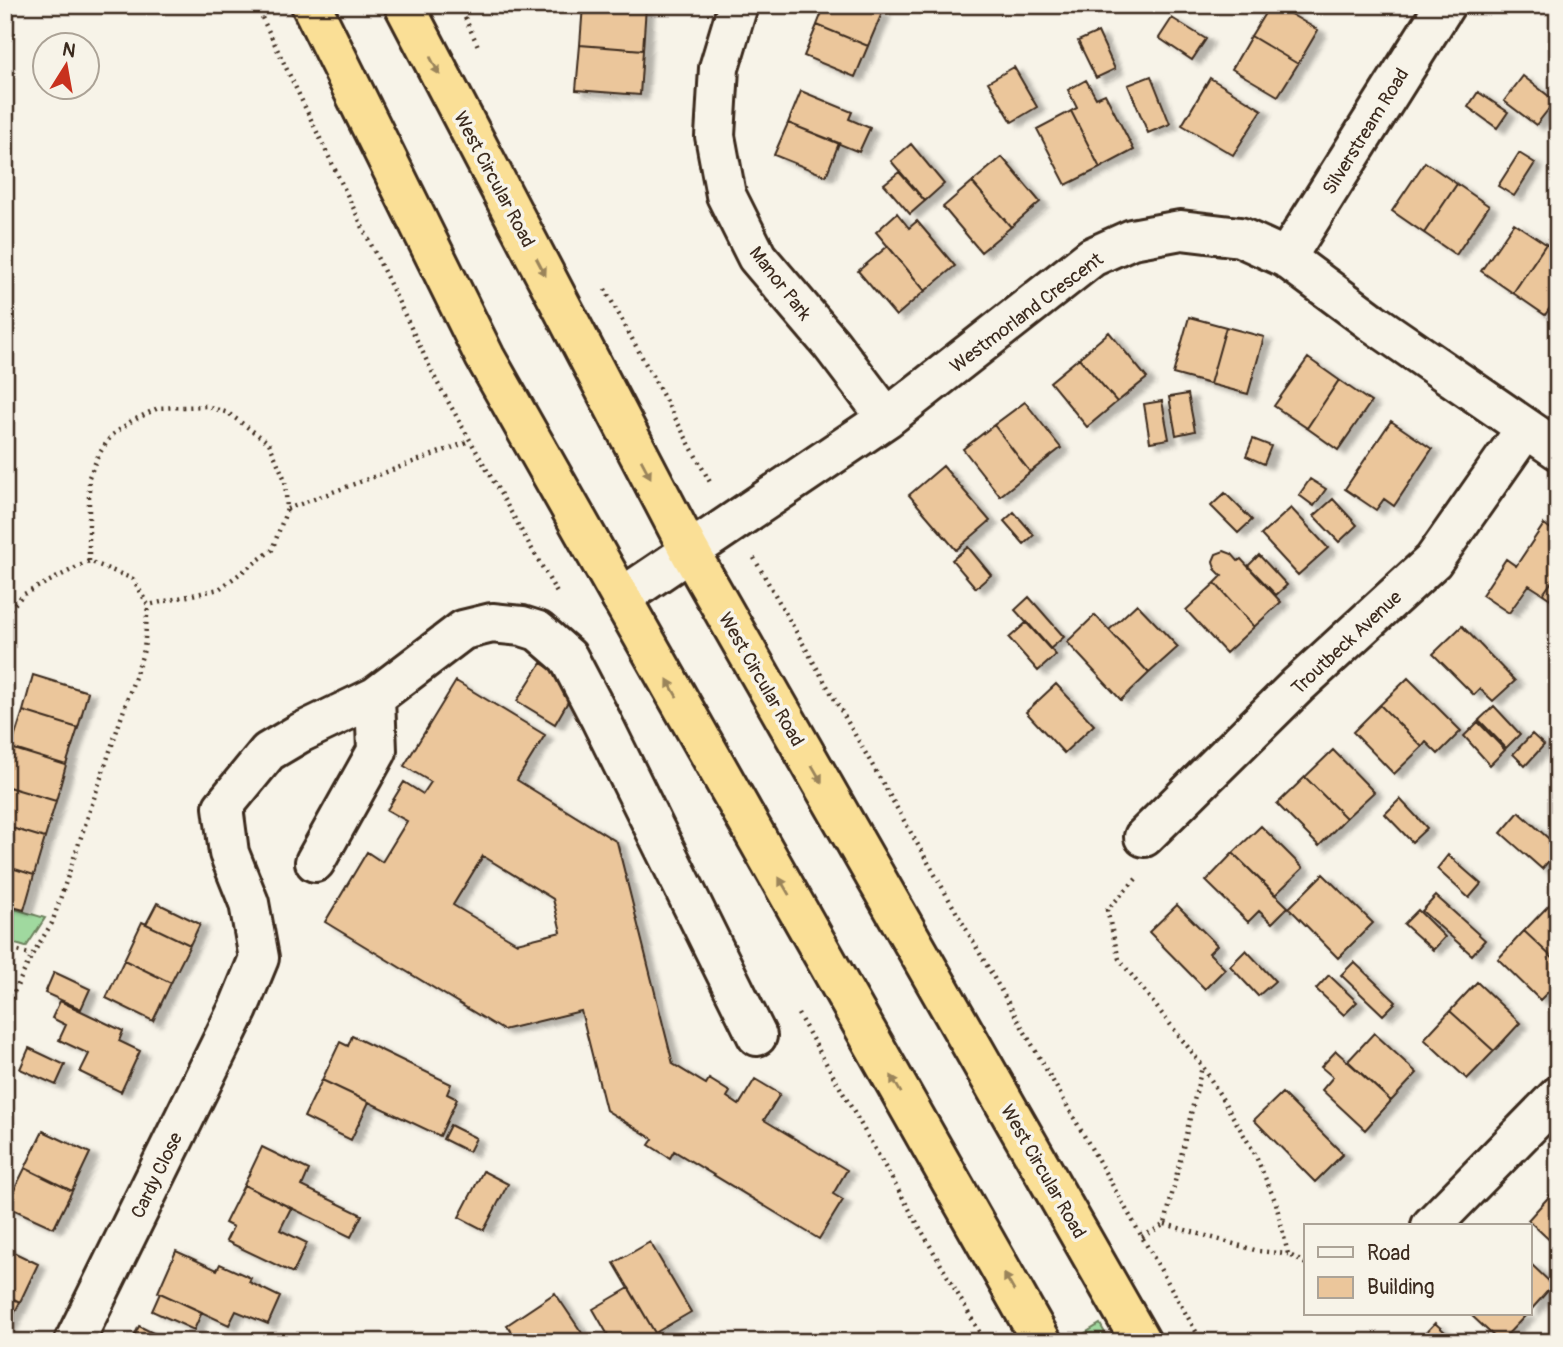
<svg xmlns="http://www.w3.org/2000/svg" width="1563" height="1347" viewBox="0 0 1563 1347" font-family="Pangolin,sans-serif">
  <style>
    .green { fill: #a0d99f; stroke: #6e825e; stroke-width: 2 }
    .building { fill: #ebc69b; stroke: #3b2a1e; stroke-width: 2; fill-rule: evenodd; filter: url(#shadow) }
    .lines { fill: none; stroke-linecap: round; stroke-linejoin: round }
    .minor-casing { stroke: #3b2a1e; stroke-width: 44 }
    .highway-casing { stroke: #3b2a1e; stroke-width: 44 }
    .path { stroke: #3b2a1e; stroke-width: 4.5; stroke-dasharray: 2 5; stroke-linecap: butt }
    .minor { stroke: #f7f3e8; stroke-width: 38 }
    .highway { stroke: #fadf96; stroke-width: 38 }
    .oneway { fill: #9a845a }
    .labels { text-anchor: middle; stroke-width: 7; stroke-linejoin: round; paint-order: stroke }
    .street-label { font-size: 19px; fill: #3b2a1e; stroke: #f7f3e8 }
  </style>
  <defs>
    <filter id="shadow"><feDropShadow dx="8" dy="4.5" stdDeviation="2" flood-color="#0004"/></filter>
  </defs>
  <rect width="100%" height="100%" fill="#f7f3e8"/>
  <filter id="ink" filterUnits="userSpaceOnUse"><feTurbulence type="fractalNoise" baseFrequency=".0143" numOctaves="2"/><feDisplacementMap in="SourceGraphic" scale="14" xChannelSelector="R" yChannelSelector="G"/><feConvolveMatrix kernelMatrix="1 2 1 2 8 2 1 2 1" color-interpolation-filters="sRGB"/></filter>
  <g filter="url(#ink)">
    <path class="green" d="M5,906L45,918L26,947L5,941Z
      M1100,1324L1110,1342H1079L1077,1338Z"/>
    <path class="building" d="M583,5L646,6L643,50L580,45Z
      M825,5H862L882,13L868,46L817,25Z
      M1270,5H1275L1318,30L1298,64L1251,36Z
      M1172,18L1206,39L1192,60L1159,38Z
      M817,25L868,46L855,77L804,56Z
      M1098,32L1115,69L1096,78L1078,41Z
      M1251,36L1298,64L1278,96L1232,69Z
      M580,45L643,50L640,95L576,90Z
      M1014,67L1037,107L1012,122L988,82Z
      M1151,76L1170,124L1148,133L1128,85Z
      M1523,76L1555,101L1536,125L1504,101Z
      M1210,78L1262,110L1233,155L1182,125Z
      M1086,80L1096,98L1105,94L1134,150L1100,168L1071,111L1077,108L1068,90Z
      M801,91L852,112L849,119L870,128L859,152L788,123Z
      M1478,92L1508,112L1497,128L1468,107Z
      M1071,111L1100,168L1066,185L1037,129Z
      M788,123L839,143L826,176L774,155Z
      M911,144L944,184L925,201L891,161Z
      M1519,153L1535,163L1514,196L1498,186Z
      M1002,157L1040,202L1011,227L972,182Z
      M1425,162L1457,184L1424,233L1392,211Z
      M899,172L925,201L910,214L884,184Z
      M972,182L1011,227L981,252L943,207Z
      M1457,184L1489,206L1456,255L1424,233Z
      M897,213L909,228L917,221L955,266L925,291L876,232Z
      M1514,223L1546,244L1513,293L1481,271Z
      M1558,237V296L1545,315L1513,293L1546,244L1551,248Z
      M888,246L925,291L896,316L858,271Z
      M1189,317L1226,327L1210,384L1173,374Z
      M1226,327L1264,337L1248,394L1210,384Z
      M1109,332L1147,378L1117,402L1079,358Z
      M1079,358L1117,402L1087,427L1050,382Z
      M1308,358L1339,380L1307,428L1274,406Z
      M1339,380L1371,402L1338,450L1307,428Z
      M1188,394L1195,431L1176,435L1169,397Z
      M1162,401L1169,439L1150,442L1144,404Z
      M1025,402L1061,448L1030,472L994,425Z
      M1391,421L1432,449L1394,506L1384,499L1376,510L1345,489Z
      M994,425L1030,472L1000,496L963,449Z
      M1253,439L1271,446L1264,464L1246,456Z
      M943,466L990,521L956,550L909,495Z
      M1310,479L1326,489L1314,506L1299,495Z
      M1225,493L1252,520L1238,533L1211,506Z
      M1333,499L1357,525L1339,542L1314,516Z
      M1291,508L1328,548L1298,575L1261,535Z
      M1014,512L1034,535L1024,544L1004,521Z
      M1544,524L1558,534V573L1543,594L1529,585L1509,613L1482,595L1506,559L1516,566Z
      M968,547L991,575L976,588L952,560Z
      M1224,551L1232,554L1238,561L1241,559L1281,602L1254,627L1215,583L1222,576L1215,569L1213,561L1216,554Z
      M1259,555L1287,585L1276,595L1248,566Z
      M1558,573V604L1543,594Z
      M1215,583L1254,627L1226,653L1186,610Z
      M1029,597L1064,637L1050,649L1015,610Z
      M1137,604L1178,647L1149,673L1109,630Z
      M1095,615L1149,673L1121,700L1067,642Z
      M1027,622L1056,655L1038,671L1009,638Z
      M1462,626L1515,681L1493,701L1480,689L1474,695L1433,654Z
      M541,663L564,677L570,698L555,724L517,701Z
      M33,675L88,692L78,728L23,711Z
      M1408,678L1461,731L1438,754L1426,742L1422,747L1380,705Z
      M456,681L545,735L517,780L617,842L673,1064L706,1084L709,1079L730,1092L727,1097L739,1105L755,1079L780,1094L764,1120L847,1170L833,1194L843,1200L819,1239L674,1151L670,1158L649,1145L653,1139L606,1110L581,1011L503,1030L325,922L367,852L382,862L407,821L387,810L404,782L423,794L431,782L404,766ZM483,856L553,899L561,932L517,943L453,905Z
      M1056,684L1094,725L1064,753L1026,712Z
      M1380,705L1422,747L1394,774L1353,732Z
      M1494,706L1520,734L1506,748L1479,720Z
      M23,711L78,728L66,765L11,748Z
      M1478,722L1505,750L1490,765L1464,736Z
      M1532,734L1544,745L1525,766L1513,754Z
      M11,748L66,765L56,801L5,786V769Z
      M1333,750L1374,792L1346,818L1305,777Z
      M1305,777L1346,818L1319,846L1277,804Z
      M5,786L56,801L45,838L5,826Z
      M1400,799L1427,828L1412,842L1385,814Z
      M1519,812L1558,847V850L1542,869L1501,833Z
      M5,826L45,838L34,875L5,866Z
      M1261,826L1303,868L1275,895L1233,853Z
      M1233,853L1288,907L1272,923L1259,911L1248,922L1206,881Z
      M1448,855L1481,884L1469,898L1437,869Z
      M5,866L34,875L24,910L5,905Z
      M1323,874L1373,923L1338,958L1289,908Z
      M1436,896L1485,940L1472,955L1422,911Z
      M157,903L200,924L190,945L146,924Z
      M1551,903L1558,910V963L1524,931Z
      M1177,905L1217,945L1209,953L1225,969L1205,989L1149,932Z
      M1418,910L1445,937L1433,950L1404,924Z
      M142,922L190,945L171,983L124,960Z
      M1524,931L1558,963V982L1540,1000L1498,959Z
      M1246,950L1275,981L1258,996L1230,966Z
      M124,960L171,983L153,1021L106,998Z
      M1354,962L1396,1002L1383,1015L1341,975Z
      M54,972L90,989L81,1009L45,993Z
      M1329,975L1357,1002L1344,1015L1316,989Z
      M1477,982L1520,1023L1494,1051L1450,1011Z
      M60,1001L123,1031L119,1041L140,1051L121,1092L80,1072L89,1054L59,1040L66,1025L52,1018Z
      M1450,1011L1494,1051L1467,1079L1424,1039Z
      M1374,1033L1417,1073L1391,1101L1348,1061Z
      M352,1036L451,1084L447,1094L457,1099L440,1136L322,1080L340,1042L348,1046Z
      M29,1048L65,1065L56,1085L20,1069Z
      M1336,1051L1391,1101L1365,1130L1322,1090L1333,1077L1321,1067Z
      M322,1080L369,1102L351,1140L304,1117Z
      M1282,1093L1343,1154L1315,1182L1254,1120Z
      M450,1125L476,1138L469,1152L443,1139Z
      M43,1131L90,1153L72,1191L25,1168Z
      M262,1147L309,1170L302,1186L362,1215L351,1237L244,1185Z
      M25,1168L72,1191L54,1228L6,1206Z
      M483,1171L508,1184L484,1230L459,1217Z
      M244,1185L291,1208L280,1230L307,1243L293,1273L226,1241L233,1227L225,1223Z
      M1554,1191L1558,1195V1248L1528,1220Z
      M650,1242L691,1312L655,1333L614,1263Z
      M5,1248L38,1264L20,1302L5,1295Z
      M176,1251L217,1270L220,1264L251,1278L249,1282L280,1297L268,1324L236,1311L229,1325L158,1292Z
      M1530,1263L1553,1285L1530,1311Z
      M629,1288L655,1333L640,1342H612L593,1309Z
      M160,1293L202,1312L194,1330L152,1311Z
      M555,1293L588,1342H518L507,1325Z
      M5,1295L20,1302L5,1332Z
      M1470,1314H1527L1500,1342Z
      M1435,1323L1456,1342H1417Z
      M139,1326L171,1342H131Z"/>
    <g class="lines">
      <defs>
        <path id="minor" d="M738,5L719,68L715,136L726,195L757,257L831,344L887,418
          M1286,258L1445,5
          M621,598L887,418L1092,257L1132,239L1181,230L1240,237L1286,258L1372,322L1558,450
          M1144,837L1298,685L1433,561L1526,428
          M315,862L377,751L375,697
          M1431,1226L1558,1096
          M74,1342L238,1009L259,958L249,903L229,853L223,807L268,752L300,733L375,697L463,630L492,623L522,626L538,631L568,657L601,720L757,1036"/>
        <path id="highway" d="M311,5L485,357L1042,1342
          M404,5L690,552L1141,1342"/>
      </defs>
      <use href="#minor" class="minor-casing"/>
      <use href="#highway" class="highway-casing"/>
      <path class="path" d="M256,5L437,382L557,593
        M459,5L478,46
        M605,289L711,484
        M287,509L470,441
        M754,558L1202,1342
        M89,561V477L99,454L111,436L130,422L158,408L207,406L228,413L269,443L285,480L287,509L272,550L219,589L148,605
        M5,614L24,594L89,561L133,579L148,605L144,650L52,923L32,955L5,1011
        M1136,879L1107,910L1119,959L1202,1065L1254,1152L1276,1203L1288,1254L1306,1264
        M5,947L32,955
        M798,1014L985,1342
        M1165,1224L1258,1251L1288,1254
        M1142,1237L1165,1224L1202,1067"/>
      <use href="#minor" class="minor"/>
      <use href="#highway" class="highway"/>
    </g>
    <defs><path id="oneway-solid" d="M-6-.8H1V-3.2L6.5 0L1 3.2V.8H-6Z" transform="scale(1.75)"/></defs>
    <g class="oneway">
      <use href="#oneway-solid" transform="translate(435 66) rotate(62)"/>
      <use href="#oneway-solid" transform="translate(541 267) rotate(62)"/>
      <use href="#oneway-solid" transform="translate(646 469) rotate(62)"/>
      <use href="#oneway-solid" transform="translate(672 688) rotate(-119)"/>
      <use href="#oneway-solid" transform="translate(817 774) rotate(60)"/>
      <use href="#oneway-solid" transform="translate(784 886) rotate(-120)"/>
      <use href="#oneway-solid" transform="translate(896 1084) rotate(-120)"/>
      <use href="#oneway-solid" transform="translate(1009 1282) rotate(-120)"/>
    </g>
  </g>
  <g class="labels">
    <g class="street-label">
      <text transform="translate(1365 131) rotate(-58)" y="7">Silverstream Road</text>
      <text transform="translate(495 179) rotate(62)" y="7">West Circular Road</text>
      <text transform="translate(781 283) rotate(52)" y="7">Manor Park</text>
      <text transform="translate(1026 312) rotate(-37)" y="7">Westmorland Crescent</text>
      <text transform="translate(1346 642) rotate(-43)" y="7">Troutbeck Avenue</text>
      <text transform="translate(762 679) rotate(60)" y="7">West Circular Road</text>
      <text transform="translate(1044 1171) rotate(60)" y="7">West Circular Road</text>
      <text transform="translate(156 1175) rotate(-64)" y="7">Cardy Close</text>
    </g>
  </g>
  <rect width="1563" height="1347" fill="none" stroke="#f7f3e8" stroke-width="28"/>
  <rect x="14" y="14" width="1535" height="1319" fill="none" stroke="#3b2a1e" stroke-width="2.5" filter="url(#ink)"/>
  <rect x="1304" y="1224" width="228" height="91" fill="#f7f3e8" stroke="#aca397" stroke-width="2"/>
  <rect x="1318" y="1247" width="35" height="10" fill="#f7f3e8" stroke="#aca397" stroke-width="2"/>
  <text x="1367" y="1260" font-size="21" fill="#3b2a1e">Road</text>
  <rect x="1318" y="1277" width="35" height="21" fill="#ebc69b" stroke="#aca397" stroke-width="2"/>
  <text x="1367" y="1294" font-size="21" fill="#3b2a1e">Building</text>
  <g transform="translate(66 66) rotate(11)"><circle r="33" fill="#f7f3e8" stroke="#aca397" stroke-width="2"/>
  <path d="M0-5L12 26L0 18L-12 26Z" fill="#c8321e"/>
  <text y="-10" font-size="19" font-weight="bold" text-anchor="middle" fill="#3b2a1e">N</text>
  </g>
</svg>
